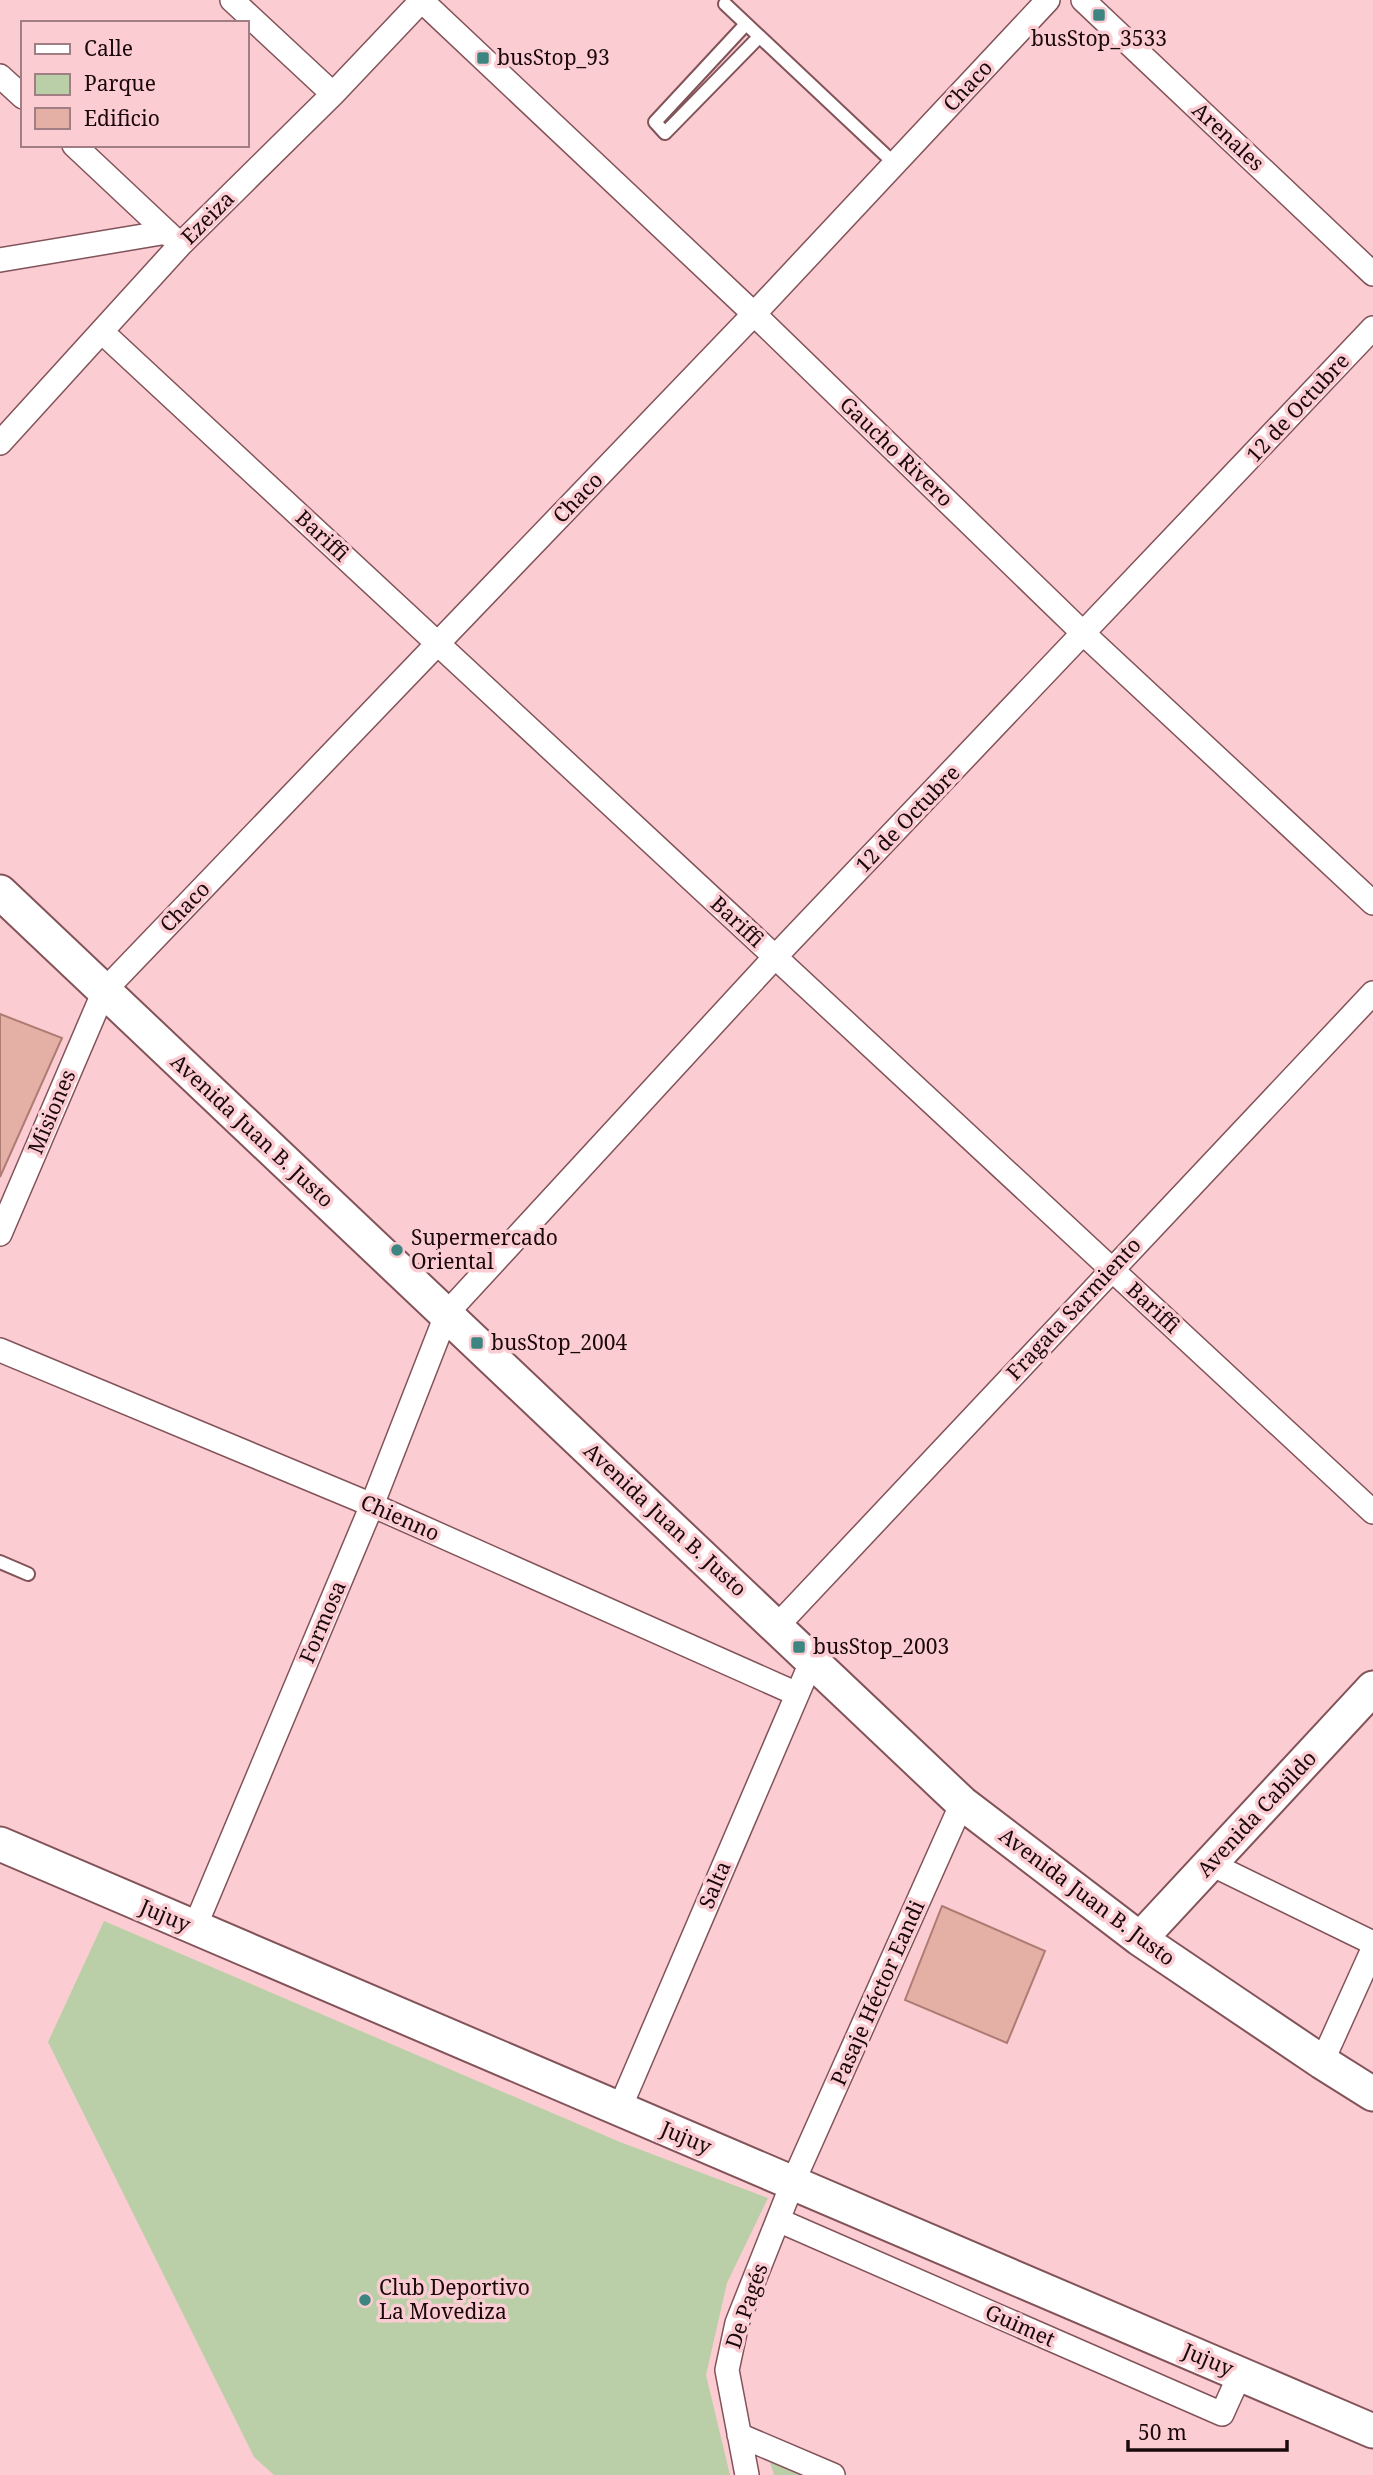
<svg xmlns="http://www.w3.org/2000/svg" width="1373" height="2475" viewBox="0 0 1373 2475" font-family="'Noto Serif',serif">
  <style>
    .green { fill: #bacfa7 }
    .building { fill: #e4afa5; stroke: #ae7c73; stroke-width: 2 }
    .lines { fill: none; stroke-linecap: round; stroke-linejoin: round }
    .lane-casing { stroke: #825359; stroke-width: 16 }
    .street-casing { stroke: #825359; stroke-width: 26 }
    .secondary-casing { stroke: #825359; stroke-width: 37 }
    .lane { stroke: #fff; stroke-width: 12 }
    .street { stroke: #fff; stroke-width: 23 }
    .secondary { stroke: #fff; stroke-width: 33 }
    .poi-dot { fill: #3d8581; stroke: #fbcdd3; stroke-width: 2.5 }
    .labels { text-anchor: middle; stroke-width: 7; stroke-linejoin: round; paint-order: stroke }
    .poi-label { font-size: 21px; fill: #1a080b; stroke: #fbcdd3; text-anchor: start }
    .street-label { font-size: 21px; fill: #1a080b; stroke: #fbcdd3 }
  </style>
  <rect width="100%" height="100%" fill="#fbcdd3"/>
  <path class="green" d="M104,1921L620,2142L768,2198L727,2283L706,2375L730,2475H274L254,2457L48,2042Z
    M768,2455L816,2475H774Z"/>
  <path class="building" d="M0,1014L62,1038L0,1177Z
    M942,1906L1045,1951L1007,2043L905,2000Z"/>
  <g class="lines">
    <defs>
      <path id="lane" d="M725,4L895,164
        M746,24L655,122L665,133L759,37
        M0,1562L28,1574"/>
      <path id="street" d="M232,0L333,94
        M421,0L754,314L1084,634L1373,903
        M1083,0L1373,274
        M0,76L23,97
        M74,145L173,238
        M0,260L167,232
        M102,332L1373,1512
        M0,443L181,244L333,94L422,0
        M0,1234L104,991L754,314L1048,0
        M0,1350L372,1505L797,1694
        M777,1626L1373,993
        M1211,1864L1373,1943
        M194,1929L372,1505L447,1313L775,957L1373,328
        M1322,2062L1373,1949
        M619,2110L812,1660
        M778,2220L1222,2414L1240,2374
        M739,2435L833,2475
        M747,2475L727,2370L737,2323L793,2182L962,1803"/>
      <path id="secondary" d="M0,892L962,1803L1140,1939L1322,2062L1373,2094
        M0,1844L1373,2431
        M1140,1939L1373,1688"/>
    </defs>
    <use href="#lane" class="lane-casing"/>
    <use href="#street" class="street-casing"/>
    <use href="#secondary" class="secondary-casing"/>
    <use href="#lane" class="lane"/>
    <use href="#street" class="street"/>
    <use href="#secondary" class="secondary"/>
  </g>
  <g class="poi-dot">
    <rect x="1092" y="8" width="14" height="14" rx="3.5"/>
    <rect x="476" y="51" width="14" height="14" rx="3.5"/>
    <circle cx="397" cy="1250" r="7"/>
    <rect x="470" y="1336" width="14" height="14" rx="3.5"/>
    <rect x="792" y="1640" width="14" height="14" rx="3.5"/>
    <circle cx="365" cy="2300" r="7"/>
  </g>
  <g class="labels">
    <g class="poi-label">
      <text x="1099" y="46" text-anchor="middle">busStop_3533</text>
      <text x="497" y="65">busStop_93</text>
      <text x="411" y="1245">Supermercado<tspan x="411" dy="24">Oriental</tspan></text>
      <text x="491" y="1350">busStop_2004</text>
      <text x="813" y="1654">busStop_2003</text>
      <text x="379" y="2295">Club Deportivo<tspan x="379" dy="24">La Movediza</tspan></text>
    </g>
    <g class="street-label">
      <text transform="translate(968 86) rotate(-47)" y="7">Chaco</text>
      <text transform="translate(1228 137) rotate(43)" y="7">Arenales</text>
      <text transform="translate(208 218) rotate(-45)" y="7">Ezeiza</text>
      <text transform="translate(1298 408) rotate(-47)" y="7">12 de Octubre</text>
      <text transform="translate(896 452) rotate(44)" y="7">Gaucho Rivero</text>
      <text transform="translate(578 498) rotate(-46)" y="7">Chaco</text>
      <text transform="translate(322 536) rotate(43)" y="7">Bariffi</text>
      <text transform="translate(908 819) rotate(-46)" y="7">12 de Octubre</text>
      <text transform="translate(185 907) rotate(-46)" y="7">Chaco</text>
      <text transform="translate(737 922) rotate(43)" y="7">Bariffi</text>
      <text transform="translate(52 1112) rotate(-67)" y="7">Misiones</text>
      <text transform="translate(252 1131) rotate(43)" y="7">Avenida Juan B. Justo</text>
      <text transform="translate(1153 1308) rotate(43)" y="7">Bariffi</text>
      <text transform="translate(1074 1309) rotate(-47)" y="7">Fragata Sarmiento</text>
      <text transform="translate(400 1518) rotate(24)" y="7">Chienno</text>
      <text transform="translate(665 1520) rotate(43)" y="7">Avenida Juan B. Justo</text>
      <text transform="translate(323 1622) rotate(-67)" y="7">Formosa</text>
      <text transform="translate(1257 1814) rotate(-47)" y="7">Avenida Cabildo</text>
      <text transform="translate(715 1885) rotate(-67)" y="7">Salta</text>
      <text transform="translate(1087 1897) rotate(37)" y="7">Avenida Juan B. Justo</text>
      <text transform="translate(165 1916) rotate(23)" y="7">Jujuy</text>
      <text transform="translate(878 1993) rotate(-66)" y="7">Pasaje Héctor Eandi</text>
      <text transform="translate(686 2138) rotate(23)" y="7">Jujuy</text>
      <text transform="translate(747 2306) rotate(-71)" y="7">De Pagés</text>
      <text transform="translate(1020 2326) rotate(24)" y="7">Guimet</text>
      <text transform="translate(1208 2360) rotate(23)" y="7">Jujuy</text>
    </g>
  </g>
  <rect x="21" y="21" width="228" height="126" fill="#fbcdd3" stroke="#a17e83" stroke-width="2"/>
  <rect x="35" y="44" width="35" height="10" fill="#ffffff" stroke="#a17e83" stroke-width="2"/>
  <text x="84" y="56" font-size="21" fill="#1a080b">Calle</text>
  <rect x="35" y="74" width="35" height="21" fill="#bacfa7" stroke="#a17e83" stroke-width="2"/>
  <text x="84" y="91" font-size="21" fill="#1a080b">Parque</text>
  <rect x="35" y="108" width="35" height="21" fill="#e4afa5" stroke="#a17e83" stroke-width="2"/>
  <text x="84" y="126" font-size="21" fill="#1a080b">Edificio</text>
  <path d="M1128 2440v10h159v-10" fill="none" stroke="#1a080b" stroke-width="3.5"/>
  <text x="1138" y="2440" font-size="21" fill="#1a080b" stroke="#fbcdd3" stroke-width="5" paint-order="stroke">50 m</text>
</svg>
